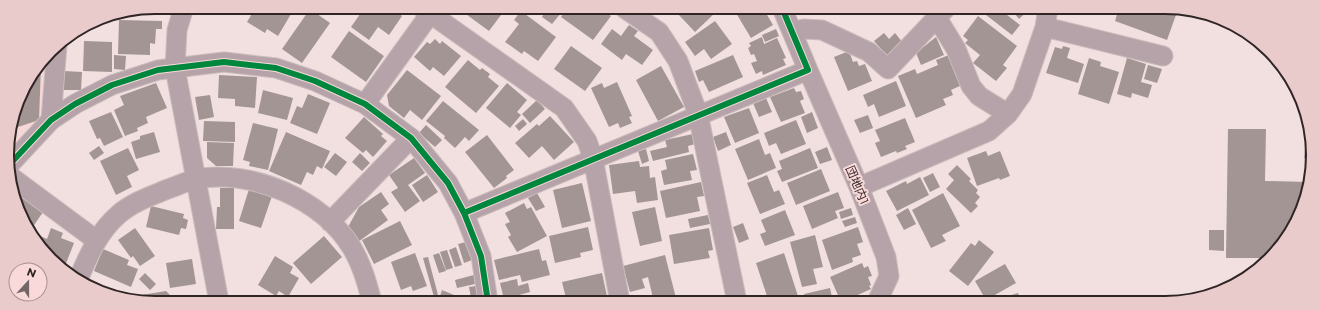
<svg xmlns="http://www.w3.org/2000/svg" width="1320" height="310" viewBox="0 0 1320 310" font-family="Montserrat,'Noto Sans JP',sans-serif">
  <style>
    .built { fill: #f6d7d7 }
    .building { fill: #a29594 }
    .lines { fill: none; stroke-linecap: round; stroke-linejoin: round }
    .minor-casing { stroke: #cabcbc; stroke-width: 21 }
    .minor { stroke: #b6a3a9; stroke-width: 19 }
    .cycleway-casing { stroke: #f9d9d9; stroke-width: 8 }
    .cycleway { stroke: #00873e; stroke-width: 6 }
    .labels { text-anchor: middle; stroke-width: 4; stroke-linejoin: round; paint-order: stroke }
    .street-label { font-size: 12px; fill: #302525; stroke: #f9d9d9 }
    .rim { fill: none; stroke: #302525; stroke-width: 2 }
  </style>
  <rect width="100%" height="100%" fill="#f2e0e0"/>
  <path class="built" d="M47,57L44,117L29,130L8,153L7,145L22,90Z"/>
  <path class="building" d="M256,7H280L291,14L278,36L267,29L265,33L247,22Z
    M365,7H390L402,16L389,35L378,27L369,40L351,27Z
    M460,7H507L489,31L459,9Z
    M539,7L565,8L552,24L542,17L545,12Z
    M567,8H599L611,16L593,40L561,17Z
    M684,8H710L715,13L695,32L678,14Z
    M733,8H763L773,25L751,38Z
    M991,8H998L1020,25L1012,35L986,15Z
    M1010,8H1031L1019,19Z
    M1091,8H1107L1105,15L1080,9Z
    M1119,8H1166L1177,12L1167,40L1115,21Z
    M310,9L330,23L302,63L282,49Z
    M521,11L556,37L538,61L524,51L522,54L505,42L519,24L514,20Z
    M114,15V21H94L99,18Z
    M978,16L1017,46L1003,65L1007,68L996,81L973,63L980,55L965,43L968,40L963,36Z
    M119,20L162,21V29H156L155,44L150,43V55L118,54Z
    M715,21L732,44L711,59L704,49L695,56L685,42Z
    M629,25L638,31L634,36L653,50L642,65L626,54L622,60L601,44L612,29L621,36Z
    M776,29L779,36L765,42L762,35Z
    M349,31L384,56L366,82L331,57Z
    M884,33L889,39L895,33L903,43L887,56L874,41Z
    M762,37L764,44L777,38L786,58L783,59L786,65L763,75L762,71L756,74L751,63L757,61L754,54L751,55L748,48L751,46L749,43Z
    M936,37L944,55L921,65L916,53Z
    M435,39L440,44L442,41L461,56L444,76L433,67L430,71L414,57L427,42L430,44Z
    M84,41L112,42V72L83,71Z
    M571,46L602,68L585,91L554,69Z
    M1063,46L1070,48L1067,58L1084,64L1078,83L1046,73L1055,47L1062,49Z
    M849,51L853,62L857,61L859,66L865,64L872,81L848,91L834,57Z
    M114,55L126,56L125,70L114,69Z
    M733,55L743,77L709,92L703,80L699,82L695,71Z
    M949,55L962,85L951,90L953,95L943,99L946,105L916,118L898,76L915,69L917,74L938,65L936,60Z
    M1089,58L1101,62L1100,66L1119,72L1109,104L1078,94Z
    M1127,58L1146,64L1141,82L1152,85L1148,98L1132,93L1131,98L1117,94Z
    M468,60L480,70L482,68L490,74L488,77L499,86L476,113L445,87Z
    M1148,65L1162,69L1157,83L1144,79Z
    M41,66L39,120L12,129L22,90Z
    M661,66L684,107L658,121L636,80Z
    M407,70L441,96L422,120L410,110L404,118L389,106L387,95Z
    M64,71L82,72L81,90H63Z
    M219,75L257,77L255,108L235,106V99L218,98Z
    M896,81L906,106L879,117L874,104L868,107L863,95Z
    M617,82L632,116L629,117L632,123L620,128L618,123L609,127L591,88L602,83L604,88Z
    M156,83L167,108L146,117L148,123L137,128L138,131L125,136L114,110L124,105L120,96Z
    M507,83L527,100L517,112L521,115L510,128L486,108Z
    M794,88L796,92L801,91L804,99L800,101L805,113L781,122L770,97Z
    M263,90L293,98L287,120L258,113Z
    M308,94L330,103L317,134L290,123L297,106L302,108Z
    M210,95L214,117L199,120L195,97Z
    M766,98L772,112L759,117L753,103Z
    M537,100L545,109L530,123L522,114Z
    M443,101L479,130L469,141L465,137L455,148L444,138L445,136L426,121Z
    M749,108L759,133L735,143L724,117Z
    M111,112L123,137L104,146L100,138L97,139L89,121Z
    M812,112L818,128L807,133L801,117Z
    M868,115L873,128L860,133L854,120Z
    M550,116L574,142L554,160L542,146L529,158L515,143L537,124L539,126Z
    M364,117L383,134L381,136L387,141L373,157L366,150L363,153L345,138Z
    M905,118L915,142L905,146L907,149L897,153L896,151L881,157L875,143L880,141L875,130Z
    M523,119L527,124L519,131L515,126Z
    M796,120L806,144L781,154L776,143L769,146L764,133Z
    M204,121L235,122V142L203,141Z
    M253,123L278,129L268,170L249,166L250,162L243,160Z
    M426,125L442,140L435,147L419,133Z
    M1228,129H1266L1265,181L1309,182L1298,221L1271,258H1226Z
    M1307,130H1309L1311,159L1304,158Z
    M154,132L160,152L136,159L131,142L140,139V136Z
    M286,132L330,151L322,169L317,166L313,175L307,172L301,185L269,171Z
    M726,132L731,145L718,151L713,137Z
    M693,134L695,144L688,146L689,152L653,161L650,151L667,147L665,140Z
    M487,135L514,170L506,176L507,178L494,188L465,152Z
    M759,139L765,155L770,153L776,168L748,180L735,149Z
    M207,142L234,143L233,166H216L207,158Z
    M99,146L104,153L94,160L89,153Z
    M827,147L832,160L820,164L815,152Z
    M128,148L139,170L127,176L132,187L116,195L100,161Z
    M810,148L818,168L782,182L777,171L782,169L779,161Z
    M646,149L649,161L642,164L638,151Z
    M986,151L988,156L1000,151L1010,176L1000,180L999,178L977,186L967,158Z
    M335,153L347,162L336,176L324,167Z
    M360,153L370,163L362,171L352,162Z
    M693,154L697,170L690,171L692,180L664,185L661,171L667,169L665,160Z
    M414,158L425,173L408,185L420,201L405,212L391,192L398,188L389,175Z
    M639,161L640,167L649,166L650,178L655,177L658,200L637,203L635,191L613,194L609,165Z
    M957,165L971,179L969,181L978,190L976,193L980,197L975,203L978,206L971,213L946,189L954,180L948,174Z
    M821,169L830,191L796,205L787,183Z
    M933,173L940,187L930,192L923,178Z
    M427,175L438,192L423,202L412,185Z
    M767,175L774,192L779,190L785,204L760,214L747,183Z
    M920,177L929,195L897,211L886,191L906,181L907,184Z
    M701,182L704,196L697,197L700,211L666,218L660,191Z
    M582,183L591,221L562,228L553,190Z
    M220,188H234V229H216L217,207H220Z
    M249,189L272,196L261,228L239,221Z
    M12,191L43,212L30,231L12,194Z
    M381,192L389,204L381,210L388,220L358,242L348,227L359,207Z
    M838,192L844,208L835,211L838,218L812,229L803,206Z
    M537,193L545,207L536,211L528,198Z
    M943,193L960,226L942,235L946,241L931,248L912,210Z
    M524,203L527,209L531,207L547,236L517,252L508,237L511,235L505,224L510,222L505,213Z
    M151,206L184,214L183,218L188,220L186,229L181,228L179,235L146,227Z
    M655,207L662,241L640,246L632,212Z
    M851,208L853,215L841,219L839,212Z
    M908,208L916,224L904,230L896,215Z
    M785,210L795,235L765,246L760,234L766,232L761,220Z
    M708,215L710,224L690,228L688,219Z
    M855,217L857,223L845,227L842,221Z
    M400,221L412,245L374,264L362,240Z
    M743,223L749,239L739,243L733,227Z
    M588,227L593,250L580,253L581,257L555,263L549,236Z
    M858,227L863,242L857,244L861,255L852,258L853,262L832,270L822,240Z
    M51,228L63,233L61,238L74,243L65,266L60,265L36,242L38,235L47,239Z
    M135,228L155,256L140,266L133,256L131,258L118,240Z
    M709,228L713,250L708,251L710,258L674,264L669,235Z
    M1209,230H1224V251L1209,250Z
    M815,235L823,267L813,269L817,284L802,287L790,242Z
    M324,236L342,257L311,284L293,263Z
    M979,240L994,252L968,286L949,271L971,243L975,246Z
    M466,242L472,260L464,263L458,244Z
    M456,247L462,265L455,267L449,250Z
    M103,249L129,260L127,265L138,269L131,287L94,271Z
    M539,249L542,261L546,260L550,275L522,282L520,275L499,280L494,260Z
    M447,250L453,268L446,270L440,252Z
    M415,253L427,286L413,291L411,286L401,290L391,262Z
    M439,253L446,271L439,273L433,255Z
    M784,253L798,296L779,302H769L756,263Z
    M665,255L676,298L654,302L648,277L642,279L645,288L630,292L623,266Z
    M275,256L293,267L290,273L299,278L288,297L279,291L276,296L258,285Z
    M428,257L438,295L434,297L423,258Z
    M192,259L196,284L170,288L166,263Z
    M862,263L864,268L868,266L872,276L868,277L871,285L869,286L871,289L851,298L852,300L847,302H841L830,277Z
    M1005,264L1016,283L986,300L975,281Z
    M145,273L156,284L150,290L139,279Z
    M602,273L608,301L567,302L562,282Z
    M474,275L475,284L457,288L455,280Z
    M517,279L518,286L528,283L530,292L504,299L500,283Z
    M476,286L478,297L471,298L469,287Z
    M830,288L833,302H806L804,294Z
    M442,290L459,297L457,302L440,296Z
    M166,291L177,302H135L124,298Z
    M1018,293L1021,302H992V301Z
    M552,295L554,302H537L536,298Z
    M647,295L649,302H630L629,299Z
    M460,297L472,302H458Z
    M945,298V302H930V299Z"/>
  <g class="lines">
    <defs>
      <path id="minor" d="M184,7L177,30L175,68L219,302
        M421,7L564,108L587,141L593,158L620,302
        M624,8L659,32L678,61L698,114L737,302
        M937,18L956,49L971,86L979,96L1008,114
        M1045,27L1163,56
        M793,32L804,29L822,30L869,52L888,69L946,8
        M808,70L859,187L886,257L889,276L877,302
        M365,104L435,7
        M51,120L57,45
        M9,165L51,120L75,104L112,85L158,70L224,62L276,68L315,81L365,104L411,138L448,183L464,213L481,256L488,302
        M11,177L96,240
        M859,187L989,131L1008,114L1022,94L1045,27L1048,8
        M464,213L808,70L782,8
        M330,222L411,138
        M78,280C88,256 99,231 119,214C133,202 151,196 168,189C177,186 187,181 196,179C252,169 322,199 352,248C362,265 367,283 372,302"/>
    </defs>
    <use href="#minor" class="minor-casing"/>
    <use href="#minor" class="minor"/>
    <defs>
      <path id="cycleway" d="M9,165L51,120L75,104L112,85L158,70L224,62L276,68L315,81L365,104L411,138L448,183L464,213L481,256L488,302
        M464,213L808,70L782,8"/>
    </defs>
    <use href="#cycleway" class="cycleway-casing"/>
    <use href="#cycleway" class="cycleway"/>
  </g>
  <g class="labels">
    <g class="street-label">
      <text transform="translate(857 185) rotate(67)" y="4">団地内1</text>
    </g>
  </g>
  <path d="M0 0H1320V310H0ZM155 14H1165A141 141 0 0 1 1306 155V155A141 141 0 0 1 1165 296H155A141 141 0 0 1 14 155V155A141 141 0 0 1 155 14Z" fill="#e9cbcb" fill-rule="evenodd"/>
  <path class="rim" d="M155 14H1165A141 141 0 0 1 1306 155V155A141 141 0 0 1 1165 296H155A141 141 0 0 1 14 155V155A141 141 0 0 1 155 14Z"/>
  <g transform="translate(28 282) rotate(21)"><circle r="19" fill="#f9d9d9" stroke="#a99191"/>
  <path d="M0-3L7 15L0 10L-7 15Z" fill="#746666"/>
  <text y="-6" font-size="11" font-weight="bold" text-anchor="middle" fill="#302525">N</text>
  </g>
</svg>
